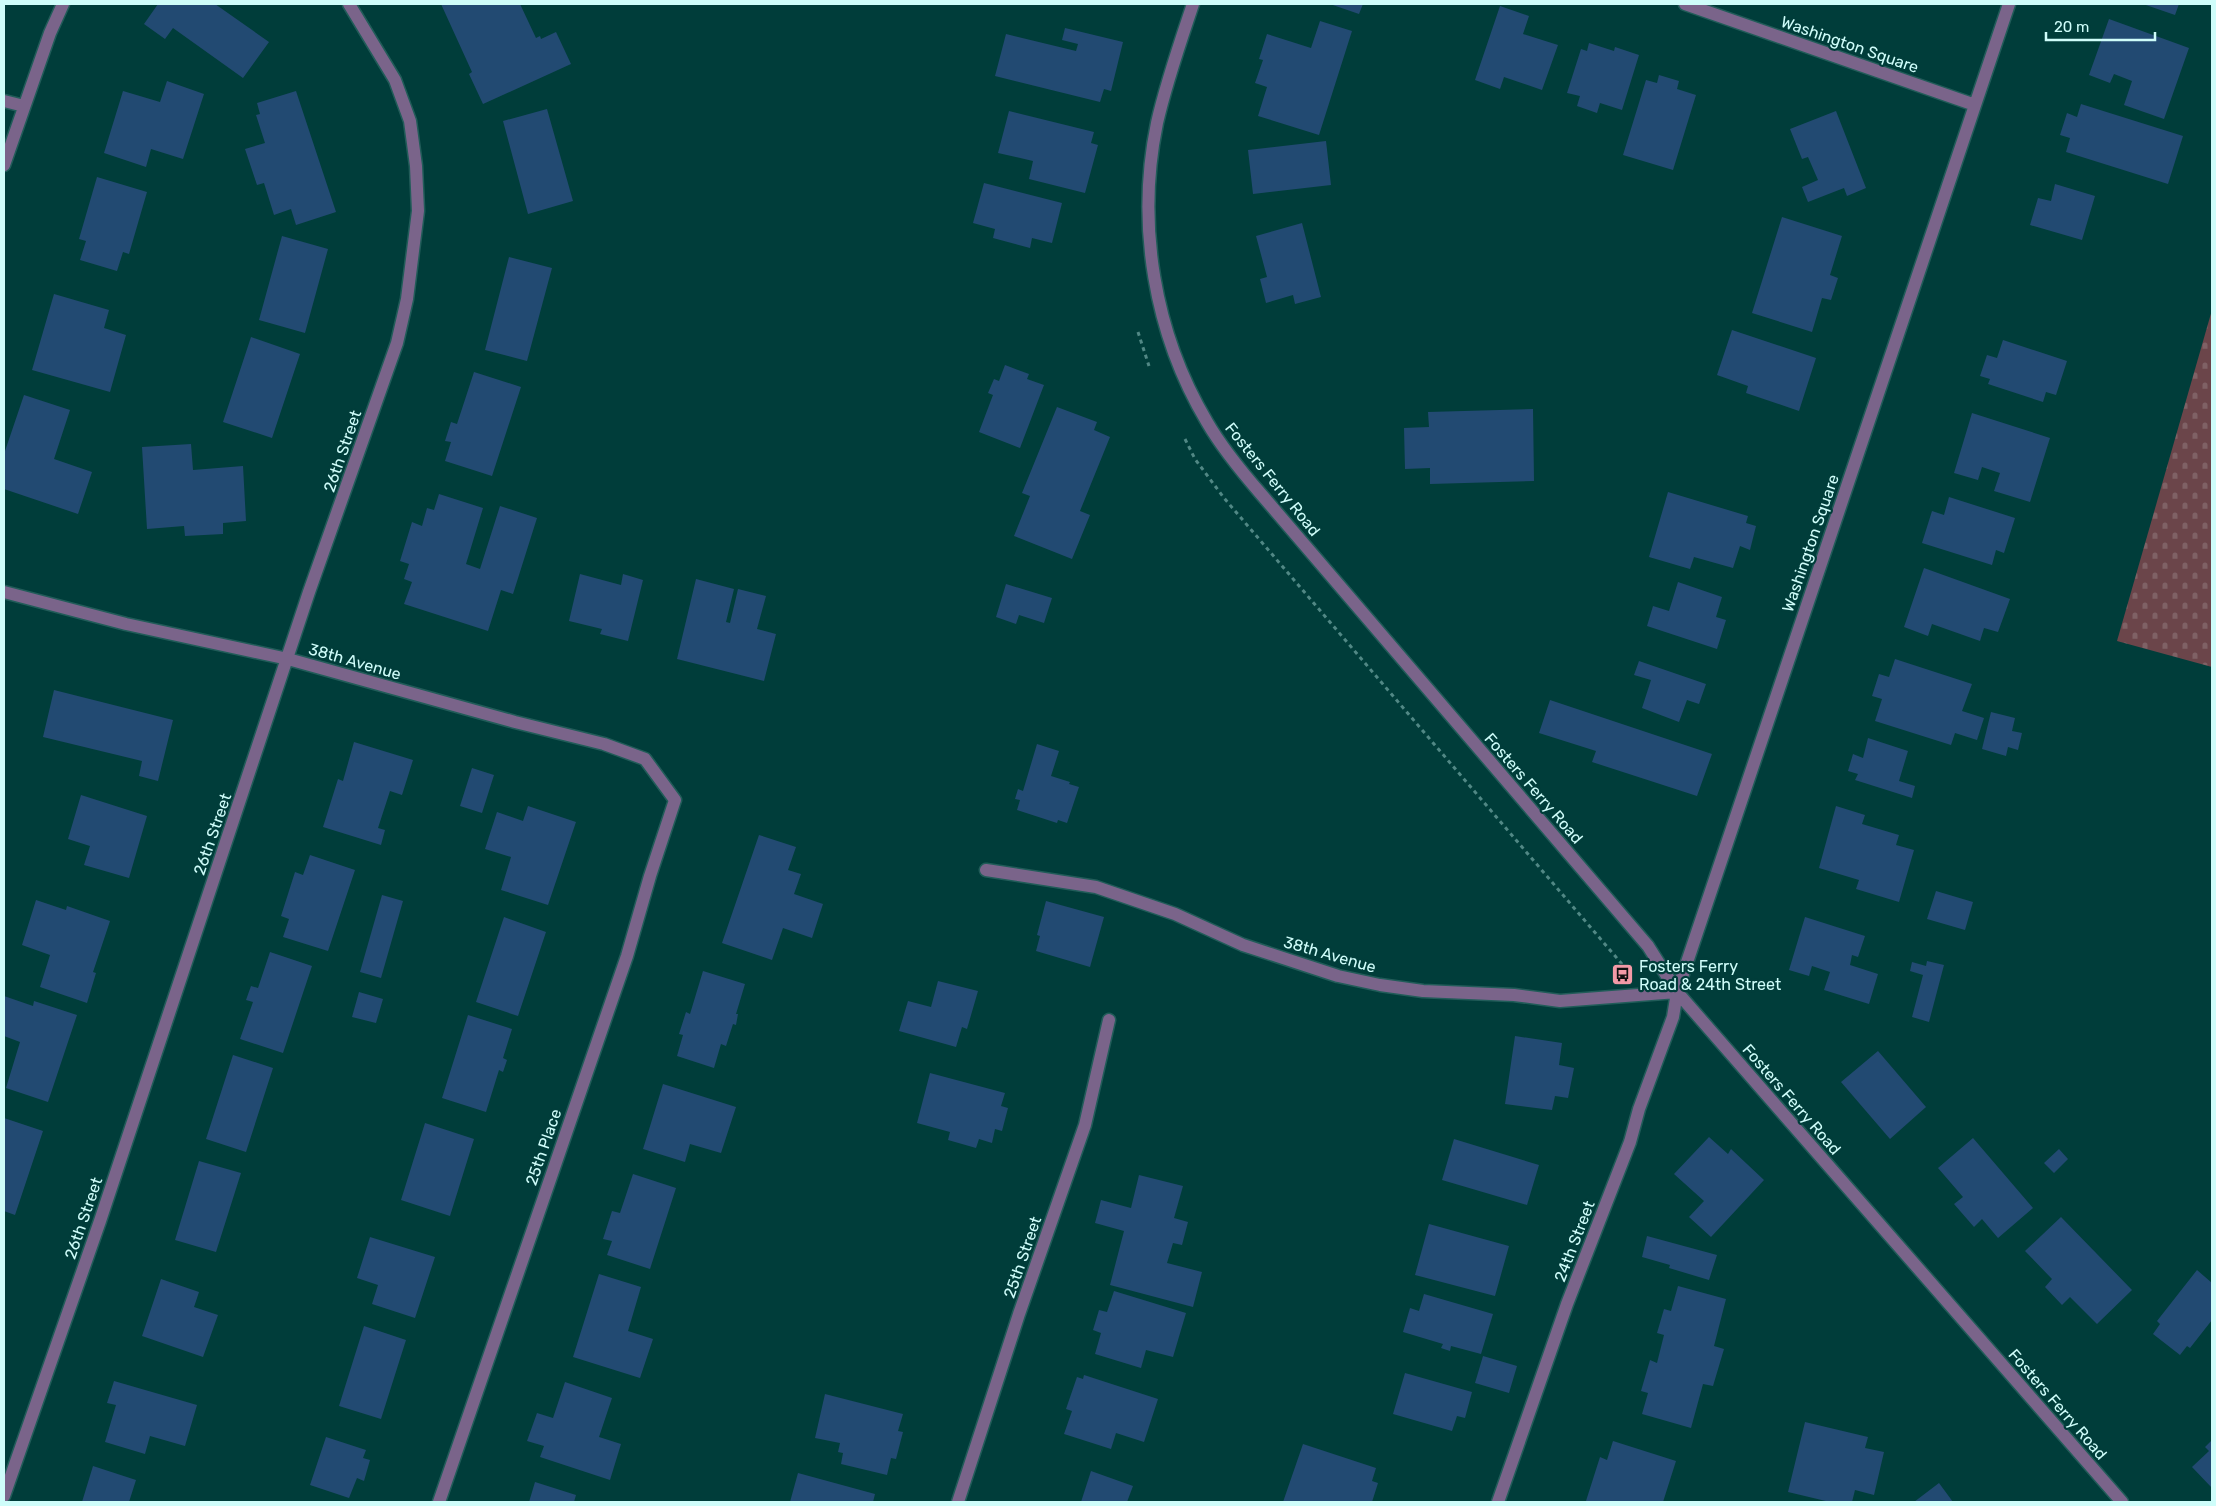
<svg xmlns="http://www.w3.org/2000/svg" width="2216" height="1506" viewBox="0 0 2216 1506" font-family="Rubik,sans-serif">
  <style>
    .cemetery { fill: url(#cemetery-stones) }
    .building { fill: #224a72 }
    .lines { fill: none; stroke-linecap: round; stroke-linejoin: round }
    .minor-casing { stroke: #215c59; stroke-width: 15 }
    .path { stroke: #518885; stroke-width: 3; stroke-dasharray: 4 4; stroke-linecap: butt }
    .minor { stroke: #7a648a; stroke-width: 12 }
    .labels { text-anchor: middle; stroke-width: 4.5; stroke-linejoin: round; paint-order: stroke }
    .street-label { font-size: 16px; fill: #cffdfa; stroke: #003d3a }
    .poi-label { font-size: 16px; fill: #cffdfa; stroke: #003d3a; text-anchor: start }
  </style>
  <defs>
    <pattern id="cemetery-stones" width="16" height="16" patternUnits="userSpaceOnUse" patternTransform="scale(1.25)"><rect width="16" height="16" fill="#6b454a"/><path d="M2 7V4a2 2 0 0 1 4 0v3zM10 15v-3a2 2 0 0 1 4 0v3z" fill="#7f6165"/></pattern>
  </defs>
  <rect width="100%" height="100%" fill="#003d3a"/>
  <path class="cemetery" d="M2212,310V667L2117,641Z"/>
  <path class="building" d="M158,4H215L269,42L243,78L173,28L165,39L144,24Z
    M441,4H520L536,38L540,36L541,39L556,32L571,64L483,104L469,74L472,72Z
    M1330,4H1363L1359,14Z
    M2143,4H2179L2175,15Z
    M1500,6L1529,16L1523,34L1558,45L1542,90L1504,77L1500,89L1475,80Z
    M2109,19L2189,48L2164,119L2124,105L2132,81L2114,74L2110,83L2089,75Z
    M1320,21L1352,31L1319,135L1258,116L1267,87L1255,83L1263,60L1259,59L1267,34L1311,48Z
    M1065,28L1123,42L1111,91L1104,89L1100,102L995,76L1006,34L1076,51L1078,44L1062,40Z
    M1589,43L1614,51L1615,47L1639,55L1622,110L1600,103L1597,113L1577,106L1580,96L1567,93L1581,49L1587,51Z
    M1659,75L1679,81L1677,89L1696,95L1673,170L1623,155L1646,80L1657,83Z
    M167,81L204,94L183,159L151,149L146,167L104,153L123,91L160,102Z
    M296,91L336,212L296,225L291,209L274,215L264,183L257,185L245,149L265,143L256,115L260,114L257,103Z
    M2081,104L2183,136L2168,184L2066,152L2070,138L2060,135L2067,113L2077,117Z
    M547,109L573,201L528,214L503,121Z
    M1009,111L1094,132L1091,143L1098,145L1085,193L1029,179L1033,161L998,153Z
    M1836,111L1866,188L1847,196L1844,188L1808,202L1802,187L1818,180L1808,157L1802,159L1790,129Z
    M1326,141L1331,185L1253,194L1248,150Z
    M97,177L147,192L129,254L123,252L117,271L80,260L86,241L79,239Z
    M984,183L1062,203L1052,243L1032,238L1030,248L993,238L995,229L973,223Z
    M2055,184L2095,196L2082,240L2030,225L2038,198L2051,201Z
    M1782,217L1842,236L1830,275L1838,278L1831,300L1822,298L1812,332L1752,313Z
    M1302,223L1321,297L1295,304L1293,295L1266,303L1260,279L1267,277L1256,236Z
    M282,236L328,249L305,333L259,320Z
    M509,257L552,268L527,361L485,350Z
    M54,294L109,310L104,328L126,335L110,392L32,370Z
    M1732,330L1816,358L1799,411L1746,393L1748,386L1717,375Z
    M251,337L300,354L272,438L223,422Z
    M2003,340L2067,361L2056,395L2046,392L2043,402L1988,384L1990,379L1980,376L1987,355L1997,358Z
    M1005,365L1029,374L1027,379L1044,385L1020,448L979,432L993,395L988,393L994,379L999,381Z
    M474,372L521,387L492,476L445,461L451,442L445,441L451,422L457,424Z
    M24,395L70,410L54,459L92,472L78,514L4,489V454Z
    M1057,407L1097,422L1094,430L1110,437L1080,511L1090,515L1072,559L1014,536L1030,496L1022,493Z
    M1533,409L1534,481L1430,484V468L1405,469L1404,428L1429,427L1428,412Z
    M1972,413L2050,438L2030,502L1994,491L2000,473L1982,467L1978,480L1954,473Z
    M191,444L193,470L243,466L246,521L223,523V534L185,536L184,526L147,529L142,447Z
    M1668,492L1748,516L1746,523L1756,526L1750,550L1740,546L1733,568L1694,557L1690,569L1649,557Z
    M439,494L483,508L466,564L480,569L500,506L537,518L513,594L501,590L488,631L404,604L412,582L404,579L409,564L400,561L412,522L422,526L427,508L434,510Z
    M1949,497L2015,518L2004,553L1996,550L1992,565L1922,543L1932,511L1944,515Z
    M1924,568L2010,599L1998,632L1984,628L1980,641L1932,624L1928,636L1904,627Z
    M580,574L621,585L623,574L643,580L628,641L600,634L602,629L569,621Z
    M696,579L734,589L726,622L730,623L738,589L766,596L757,629L776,634L764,681L677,659Z
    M1678,582L1722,597L1716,617L1726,620L1717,649L1647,626L1653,606L1669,611Z
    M1006,584L1052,598L1044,623L1019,615L1016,624L996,617Z
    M1895,659L1972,684L1962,711L1984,718L1977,740L1955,733L1951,745L1875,721L1882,699L1872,696L1879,674L1889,677Z
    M1639,661L1706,684L1699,704L1687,700L1679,722L1642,708L1651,680L1634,675Z
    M54,690L173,720L158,781L139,776L142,761L43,737Z
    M1550,700L1712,754L1697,796L1592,762L1596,751L1539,733Z
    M1991,712L2015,718L2012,731L2022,733L2018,750L2008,747L2006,756L1982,749Z
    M1868,738L1908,751L1899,781L1915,786L1912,798L1855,780L1858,774L1848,771L1853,754L1863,758Z
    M354,742L413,760L402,795L390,791L378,828L385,830L381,845L323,827L338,779L343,781Z
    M1037,744L1059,751L1051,776L1070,782L1069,784L1079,787L1067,823L1058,820L1057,823L1017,810L1020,800L1015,799L1018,789L1023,791Z
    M472,768L494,775L482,813L460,806Z
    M81,795L147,816L129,878L84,865L90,846L68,839Z
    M528,806L576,822L548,905L501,890L511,857L485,849L497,812L523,821Z
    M1836,806L1865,815L1862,824L1899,835L1896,845L1914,850L1899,902L1856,889L1859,880L1819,868Z
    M759,835L796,847L788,870L801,874L794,894L823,904L812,938L783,928L772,960L722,943Z
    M310,855L355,870L328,951L283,937L289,919L281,916L295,872L303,875Z
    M1936,891L1973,902L1965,930L1927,919Z
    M382,895L403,901L381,978L360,972Z
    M36,900L66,910L67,906L110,921L93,972L96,973L87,1003L40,987L50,955L22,945Z
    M1046,901L1104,917L1090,967L1036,951L1040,936L1037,935Z
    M504,917L546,932L518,1016L476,1002Z
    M1805,917L1865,936L1858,957L1852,955L1850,965L1878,974L1869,1004L1824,990L1830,972L1812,966L1809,976L1789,970Z
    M270,952L312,966L283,1053L240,1039L253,1002L246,1000L251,986L258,988Z
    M1927,961L1944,965L1929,1022L1912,1017L1923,975L1910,971L1912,962L1926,966Z
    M703,971L745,984L736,1014H738L736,1025L733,1024L726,1046L721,1044L714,1068L677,1056L683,1035L679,1034L686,1012L690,1014Z
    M938,981L978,991L967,1029L962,1027L956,1047L899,1031L908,1001L931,1007Z
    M359,992L383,999L376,1023L352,1017Z
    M4,996L33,1006L34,1001L77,1015L48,1102L6,1088L20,1042L4,1036Z
    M468,1015L512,1029L503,1058L507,1060L503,1072L499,1070L486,1112L442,1098Z
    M1515,1036L1562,1043L1559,1065L1574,1068L1568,1098L1555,1096L1552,1110L1505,1104Z
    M1878,1051L1926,1107L1890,1139L1841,1082Z
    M233,1055L273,1068L246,1152L206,1139Z
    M930,1073L1005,1093L1001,1106L1008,1108L1002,1131L995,1129L992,1143L979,1139L976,1148L948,1140L950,1132L917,1123Z
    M663,1084L736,1107L721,1153L690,1144L685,1162L643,1149Z
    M4,1118L43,1131L15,1215L4,1211Z
    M425,1123L474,1139L450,1216L401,1200Z
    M1709,1137L1728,1154L1731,1149L1764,1180L1711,1237L1689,1217L1704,1201L1674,1174Z
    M1973,1138L2033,1208L1998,1238L1982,1219L1974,1227L1954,1204L1963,1197L1938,1168Z
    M1454,1139L1539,1165L1527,1205L1442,1180Z
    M2059,1149L2068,1159L2054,1173L2044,1163Z
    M199,1161L241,1173L216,1252L175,1240Z
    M633,1174L676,1188L650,1269L607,1255L612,1241L603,1239L612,1211L620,1213Z
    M1139,1175L1183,1186L1174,1218L1188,1222L1182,1245L1173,1243L1167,1263L1202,1272L1193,1307L1110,1285L1124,1231L1095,1223L1101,1200L1131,1208Z
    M2061,1217L2132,1290L2097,1324L2070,1297L2062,1305L2045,1287L2052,1279L2025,1251Z
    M1429,1224L1509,1246L1495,1296L1415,1275Z
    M1647,1236L1717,1255L1709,1280L1669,1268L1670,1265L1642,1257Z
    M370,1237L435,1257L415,1318L372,1304L378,1285L357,1278Z
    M2197,1270L2212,1283V1320L2190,1348L2187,1346L2180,1355L2153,1334L2160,1324L2157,1321Z
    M599,1274L641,1287L628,1331L653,1339L640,1378L573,1357Z
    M161,1279L199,1292L194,1307L218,1315L203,1357L142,1336Z
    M1678,1286L1726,1299L1714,1346L1724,1349L1713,1386L1703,1384L1691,1428L1642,1414L1648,1393L1641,1391L1650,1360L1657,1363L1664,1335L1657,1333L1664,1309L1671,1311Z
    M1114,1291L1186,1313L1173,1357L1146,1350L1141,1368L1095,1354L1101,1333L1093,1330L1099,1310L1107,1312Z
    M1424,1294L1493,1314L1481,1354L1451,1346L1450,1351L1441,1348L1443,1344L1403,1332L1410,1308L1419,1311Z
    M364,1326L406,1340L381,1419L339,1406Z
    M1483,1356L1517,1366L1509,1393L1475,1383Z
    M1405,1373L1472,1392L1465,1418L1457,1416L1452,1431L1393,1414Z
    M1084,1375L1158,1399L1144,1442L1116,1433L1111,1449L1064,1434L1072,1411L1066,1409L1077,1377L1083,1379Z
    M114,1381L197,1405L185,1446L150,1436L145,1454L105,1442L116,1405L107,1403Z
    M565,1382L612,1398L599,1437L621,1444L610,1480L540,1457L544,1446L527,1441L537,1413L553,1418Z
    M825,1394L903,1414L898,1431L903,1432L896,1459L891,1458L887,1475L841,1464L843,1453L838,1452L840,1443L815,1438Z
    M1805,1422L1868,1437L1865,1448L1884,1452L1874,1495L1855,1490L1852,1502H1830L1788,1492Z
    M326,1437L366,1450L363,1458L370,1460L364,1481L357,1478L349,1498L310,1485Z
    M2212,1440V1488L2192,1467L2209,1451L2205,1447Z
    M1613,1441L1676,1461L1663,1502L1586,1501L1600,1457L1607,1460Z
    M1303,1444L1376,1468L1372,1481L1378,1483L1372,1502H1283Z
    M93,1466L136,1480L129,1502H82Z
    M1091,1471L1133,1486L1127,1502H1081Z
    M798,1473L875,1494L873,1502H790Z
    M535,1482L576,1495L574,1502H529Z
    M1939,1483L1953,1502H1914Z"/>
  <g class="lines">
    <defs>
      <path id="minor" d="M1193,4C1180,43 1166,83 1157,123C1136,224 1154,333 1207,422C1222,448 1241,471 1261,494L1648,946L1677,992L2122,1502
        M1685,4L1975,105
        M4,101L24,106
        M4,165L50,33L63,4
        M4,592L126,624L288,659L515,722L604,744L645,759L675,800L650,876L627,956L439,1502
        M986,870L1096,887L1175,914L1243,945L1338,976L1380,985L1423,991L1514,995L1560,1001L1677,992
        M4,1496L100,1221L309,592L397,343L407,299L418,211L416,166L410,121L395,80L349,4
        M958,1502L1019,1314L1085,1125L1109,1020
        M1498,1502L1567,1304L1630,1142L1639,1109L1673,1017L1677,992L2009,4"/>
    </defs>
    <use href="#minor" class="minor-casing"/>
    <path class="path" d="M1138,332L1149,366
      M1185,439L1195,459L1224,498L1627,970"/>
    <use href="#minor" class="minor"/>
  </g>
  <defs>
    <symbol id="bus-square" viewBox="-11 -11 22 22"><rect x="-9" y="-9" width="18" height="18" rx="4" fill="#f39aa7" stroke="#003d3a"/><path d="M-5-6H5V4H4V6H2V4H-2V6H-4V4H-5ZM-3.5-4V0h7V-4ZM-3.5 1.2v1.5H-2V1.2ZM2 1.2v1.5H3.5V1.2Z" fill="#111"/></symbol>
  </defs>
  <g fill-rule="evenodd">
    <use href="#bus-square" x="1610" y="962" width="25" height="25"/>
  </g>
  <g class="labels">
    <g class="street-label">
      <text transform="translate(1850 44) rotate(19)" y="6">Washington Square</text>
      <text transform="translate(342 451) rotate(-71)" y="6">26th Street</text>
      <text transform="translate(1273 479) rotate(51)" y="6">Fosters Ferry Road</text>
      <text transform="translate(1810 543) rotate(-71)" y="6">Washington Square</text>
      <text transform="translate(355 661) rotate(16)" y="6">38th Avenue</text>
      <text transform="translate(1534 788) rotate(49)" y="6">Fosters Ferry Road</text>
      <text transform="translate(212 834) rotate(-71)" y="6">26th Street</text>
      <text transform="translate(1330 954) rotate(16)" y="6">38th Avenue</text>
      <text transform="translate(1792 1099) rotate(49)" y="6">Fosters Ferry Road</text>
      <text transform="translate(543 1147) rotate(-71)" y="6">25th Place</text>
      <text transform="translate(83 1218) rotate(-71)" y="6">26th Street</text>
      <text transform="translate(1574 1241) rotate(-69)" y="6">24th Street</text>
      <text transform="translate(1022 1257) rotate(-71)" y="6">25th Street</text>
      <text transform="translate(2058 1404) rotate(49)" y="6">Fosters Ferry Road</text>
    </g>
    <g class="poi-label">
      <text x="1639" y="972">Fosters Ferry<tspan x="1639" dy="18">Road &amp; 24th Street</tspan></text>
    </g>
  </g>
  <rect width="2216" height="1506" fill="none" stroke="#cffdfa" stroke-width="10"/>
  <path d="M2046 32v8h109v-8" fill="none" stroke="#cffdfa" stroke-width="2.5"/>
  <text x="2054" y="32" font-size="15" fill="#cffdfa" stroke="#003d3a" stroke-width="4" paint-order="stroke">20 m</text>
</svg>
